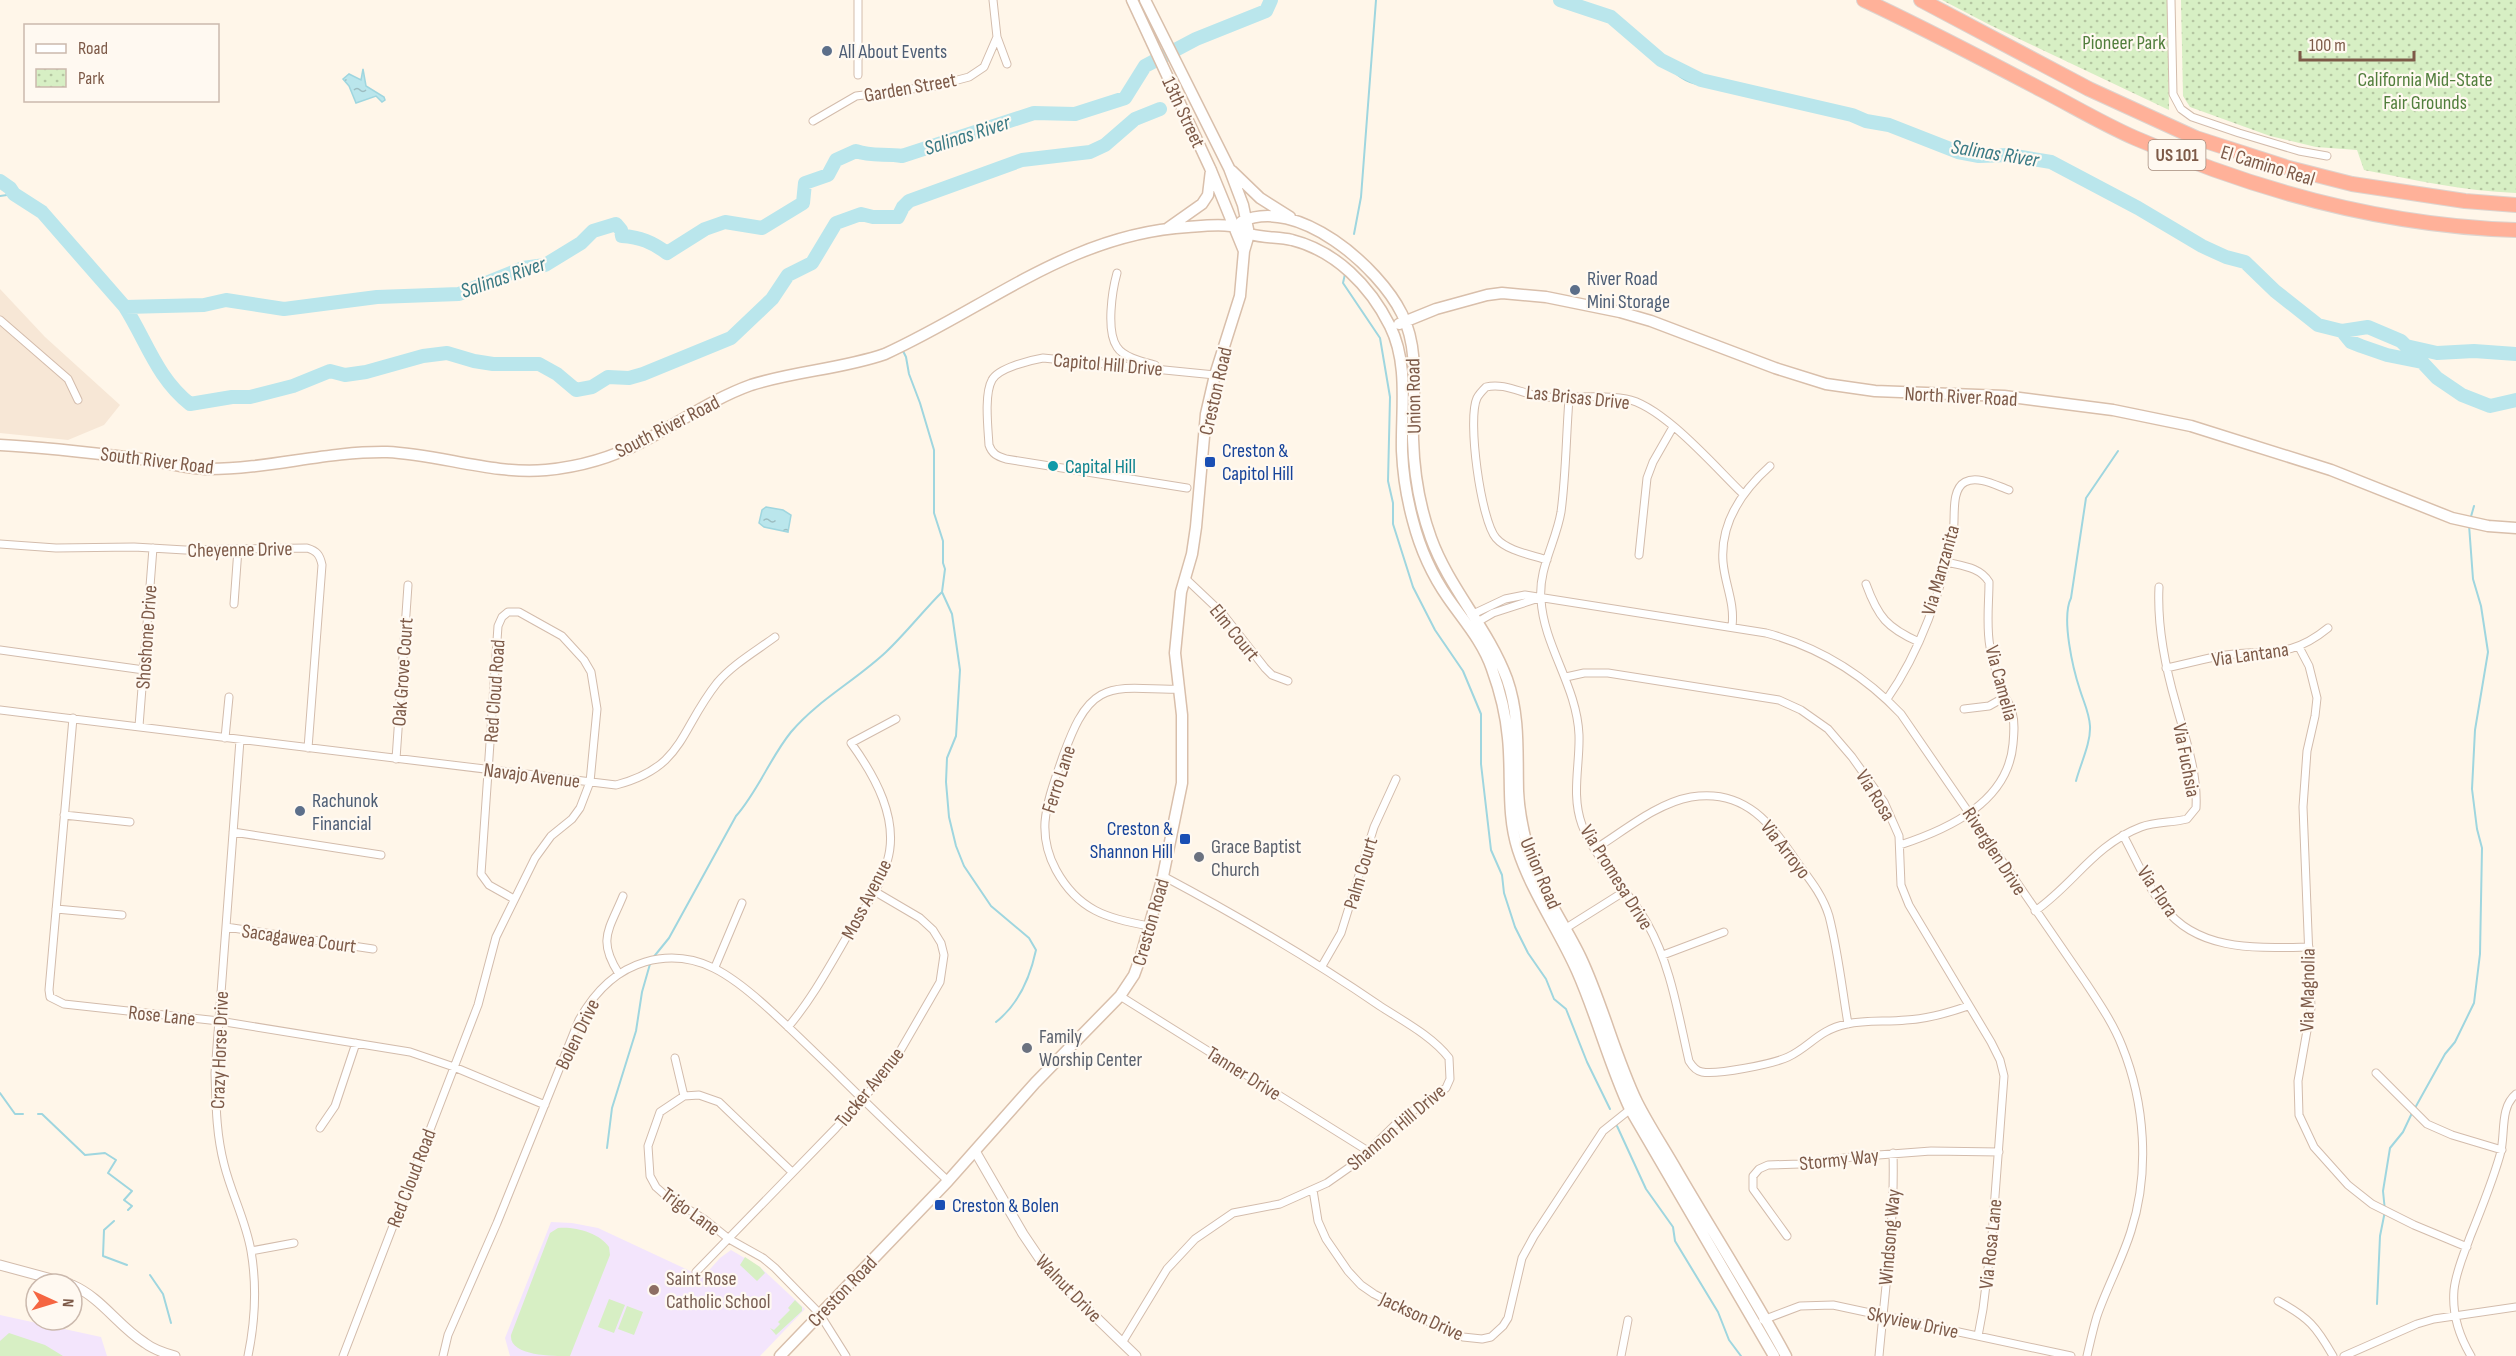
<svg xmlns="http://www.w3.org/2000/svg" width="2516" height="1356" viewBox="0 0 2516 1356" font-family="'Sofia Sans Condensed',sans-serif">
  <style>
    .residential { fill: #f7e7d6 }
    .education { fill: #f3e5fc }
    .grass { fill: #d7efc4 }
    .park { fill: url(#park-dots) }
    .water { fill: url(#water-ripples); stroke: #9fd6df; stroke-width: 1.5 }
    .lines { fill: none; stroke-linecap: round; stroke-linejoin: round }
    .stream { stroke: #9fd6df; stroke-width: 2 }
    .river { stroke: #bae6ec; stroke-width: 14 }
    .minor-casing { stroke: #d3bcac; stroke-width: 9 }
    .tertiary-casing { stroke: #d3bcac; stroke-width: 11 }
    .secondary-casing { stroke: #d9bfab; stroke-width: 13 }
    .motorway-casing { stroke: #ddd4cf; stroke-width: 16 }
    .minor { stroke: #fff; stroke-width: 7 }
    .tertiary { stroke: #fff; stroke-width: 9 }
    .secondary { stroke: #fff; stroke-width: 10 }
    .motorway { stroke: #ffb199; stroke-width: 14 }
    .service-dot { fill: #5c6f8a; stroke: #fff9f1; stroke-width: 2 }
    .transit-dot { fill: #1a4fb4; stroke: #fff9f1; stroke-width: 2 }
    .culture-dot { fill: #0f9aa8; stroke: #fff9f1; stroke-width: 2 }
    .worship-dot { fill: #6b7280; stroke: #fff9f1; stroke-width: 2 }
    .education-dot { fill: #8d6e63; stroke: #fff9f1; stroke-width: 2 }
    .labels { text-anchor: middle; stroke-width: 4.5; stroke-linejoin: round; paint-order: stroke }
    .shield { fill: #fff9f1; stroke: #a48a7b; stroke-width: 1.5 }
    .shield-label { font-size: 18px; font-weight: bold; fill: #7d5a48 }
    .park-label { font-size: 20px; fill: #517e3c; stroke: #fff9f1 }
    .service-label { font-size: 20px; fill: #4e5e75; stroke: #fff9f1; text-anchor: start }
    .street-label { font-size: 20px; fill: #7d5a48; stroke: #fff9f1 }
    .transit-label { font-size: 20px; fill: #164399; stroke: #fff9f1; text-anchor: start }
    .culture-label { font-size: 20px; fill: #0d838f; stroke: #fff9f1; text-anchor: start }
    .worship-label { font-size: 20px; fill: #5b616d; stroke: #fff9f1; text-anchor: start }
    .education-label { font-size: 20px; fill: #785e54; stroke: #fff9f1; text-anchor: start }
    .water-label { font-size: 21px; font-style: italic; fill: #397984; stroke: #fff9f1 }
  </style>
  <defs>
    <pattern id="park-dots" width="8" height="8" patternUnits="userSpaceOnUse" patternTransform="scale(1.5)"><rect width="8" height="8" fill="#d7efc4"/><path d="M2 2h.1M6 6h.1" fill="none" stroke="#b4c5a1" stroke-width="1.8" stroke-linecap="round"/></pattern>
    <pattern id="water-ripples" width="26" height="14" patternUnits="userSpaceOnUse" patternTransform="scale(1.5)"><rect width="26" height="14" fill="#bae6ec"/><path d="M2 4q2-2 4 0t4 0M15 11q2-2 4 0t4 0" fill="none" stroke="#9cbdc1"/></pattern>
  </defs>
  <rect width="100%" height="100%" fill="#fff6e9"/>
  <path class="residential" d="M0,289L45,337L120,405L104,425L68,440L0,433Z"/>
  <path class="education" d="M551,1222L572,1223L598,1228L703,1277L720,1258L731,1250L760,1267L805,1309L760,1356H510L505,1338Z
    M0,1315L101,1337L107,1356H0Z"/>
  <path class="grass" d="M558,1228C574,1226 600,1233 609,1247L610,1255L570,1356C552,1356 509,1356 511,1335L550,1233Z
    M745,1257L760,1267L765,1273L757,1281L740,1265Z
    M609,1299L625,1305L614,1333L598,1327Z
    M795,1300L802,1307V1311L776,1335L770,1328L774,1330L780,1324L778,1322L790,1310L788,1308Z
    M627,1306L643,1312L634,1335L618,1329Z
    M9,1333L45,1345L63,1356H0V1341Z"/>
  <path class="park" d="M1942,0H2167L2169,110L1990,25Z
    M2181,0H2516V193C2463,191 2415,180 2364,170L2357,150L2316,147L2270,136L2190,107L2183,96Z"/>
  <path class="water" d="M1661,60C1676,60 1698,68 1702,84C1686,86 1671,70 1661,60Z
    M363,69L366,86L384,97L385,100L382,102L376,96L356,103L349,86L343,79L349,74L361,80Z
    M766,507L783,510L791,515L788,532L764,527L759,523L762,510Z"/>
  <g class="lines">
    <path class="stream" d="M0,196L14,194
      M1354,234L1361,197L1376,0
      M1345,274L1343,283L1380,338L1390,397L1388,481L1393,503V524L1413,587L1435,630L1463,671L1481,714V764L1491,850L1502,875L1504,893L1515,927L1528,953L1546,979L1554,999L1566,1009L1587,1062L1610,1109
      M902,349L906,357L909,374L920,403L934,450V513L943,541V563L945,569L942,592L952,614L960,670L956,736L947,758L946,782L949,817L956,846L964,866L991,906L1029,938L1036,950C1030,978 1019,1004 996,1022
      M2470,520L2474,506
      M2076,781C2080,765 2091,743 2090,726C2089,712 2084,703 2080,690C2073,669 2061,618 2071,598L2086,498L2118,451
      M652,959L669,938L736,816C758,791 770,758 791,732C818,700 855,681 886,652C906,633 923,611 942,592
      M0,1093L15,1114H23
      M2415,1108L2445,1054L2455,1042L2474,1003L2480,954L2482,848L2477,829L2472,789L2475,730L2488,652L2481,606L2473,579L2469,525
      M38,1114H42L85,1155L105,1153L116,1160L108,1173L132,1191L124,1200L132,1206L128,1210
      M1617,1126L1646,1189L1673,1227L1675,1241L1718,1312L1729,1340L1741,1356
      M607,1148L612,1108L636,1031L642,992L650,964
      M114,1221L104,1230L103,1256L127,1265
      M150,1275L163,1294L171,1323
      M2377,1304L2380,1236L2385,1211L2383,1191L2390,1148L2403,1132L2412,1113"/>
    <path class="river" d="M1560,0L1611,17L1661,60L1701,80L1852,115L1866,121L1889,125L1958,152L1979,156L2009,155L2051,162L2138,208L2202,246L2226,257L2245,262L2275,291L2318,325L2342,331L2368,327L2401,341L2406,346L2437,353L2474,351L2516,354
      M0,181L10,188L14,194L42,212L125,307L204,305L226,300L284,309L377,297L459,294L523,268L545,265L581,243L593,231L616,224L621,230L622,236C640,237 652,242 667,253L705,229L725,222L762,228L803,203L805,183L828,175L836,160L856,151C871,157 886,153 902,156L1034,113L1075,114L1125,98L1145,66L1196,39L1266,11L1271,0
      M125,307C147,342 157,378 190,404L232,397H250L293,386L330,371L345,375L366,372L423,356L447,353L474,361L493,364H539L557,374L576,390L592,387L608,377L629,378L643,374L731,338L772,299L788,275L812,263L836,223L861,214L873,217H898L903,207L909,201L1022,160L1090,152L1105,145L1135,119L1160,109
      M2342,331L2351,342L2361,346L2387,355L2422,362L2437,378L2462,395L2490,406L2516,400"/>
    <defs>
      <path id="minor" d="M858,0V75
        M993,0L997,37L1007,64
        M2171,0L2173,94L2181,109L2192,117L2239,133L2299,151L2327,156
        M813,121L856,96L935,86L969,77L984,67L997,37
        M1117,273C1112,291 1106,331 1117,347C1124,358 1144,362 1155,365
        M0,320L68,379L78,400
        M1569,399C1566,437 1566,475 1561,512C1556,542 1538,569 1541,600C1544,647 1577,686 1579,735C1580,765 1571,795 1582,825C1595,859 1628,890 1647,923C1671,965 1678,1014 1689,1061C1692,1066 1696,1071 1702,1072C1717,1075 1773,1064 1788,1057C1811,1046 1818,1030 1847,1024C1866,1020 1887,1022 1906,1020C1928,1019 1948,1013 1968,1006
        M1187,488L1006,459C997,456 992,454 989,445C988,428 984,394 992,380C998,368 1031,360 1043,358L1215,375
        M0,544L56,548L134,547L185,550L307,548C317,551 320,555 322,565L308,748
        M1639,555L1647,478L1653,462L1673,427
        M1547,560C1532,555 1507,551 1496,538C1481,521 1467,419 1477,398C1479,394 1483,390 1486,387C1505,382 1524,395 1544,397C1571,399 1599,394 1626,399C1662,405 1715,467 1742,493
        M1185,578L1222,613L1265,668L1272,675L1288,681
        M1866,584C1878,617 1887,628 1919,642
        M234,604L238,549
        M1471,615L1505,599L1525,595L1766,633C1819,647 1864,675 1901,714L2086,983C2099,1003 2113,1023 2122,1046C2145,1103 2150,1172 2131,1231C2122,1260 2107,1287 2097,1316C2093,1329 2090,1343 2087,1356
        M1474,624L1493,613L1539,598
        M1732,626C1735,603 1725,585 1723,562C1720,523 1742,491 1770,466
        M2299,647L2309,666L2317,698L2315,716L2307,751L2303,807L2311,1008L2298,1081L2299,1115L2314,1147L2348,1185L2372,1204L2414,1225L2467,1247
        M0,650L144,670
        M2166,668C2186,664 2206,658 2226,655C2269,649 2290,659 2328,628
        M1566,677L1584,673H1608L1779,700L1801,710L1828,729L1852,757L1884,802L1899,836L1901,885L1909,905L1991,1042L2000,1060L2004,1076L1992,1236L1983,1309L1978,1336
        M1887,699C1920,652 1942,590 1953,533C1956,519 1950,490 1965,482C1978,475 1997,486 2009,490
        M1964,709L1989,706L2005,697
        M0,710L616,785C684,767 679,731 717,683C732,665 756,651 775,637
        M73,718L49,990L50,997L64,1004L219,1021L410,1052L454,1067L545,1105
        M139,726L153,548
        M225,738L229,697
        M240,740L215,1073C216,1104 216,1133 224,1164C231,1193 246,1221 251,1251C257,1286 255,1322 248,1356
        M396,759L408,585
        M64,815L130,822
        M233,832L381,855
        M2123,835C2136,859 2147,886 2164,907C2198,952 2258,948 2309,947
        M1900,845C1949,829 2008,802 2013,744C2014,733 2015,722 2012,712C2011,706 2007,701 2004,695C1998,679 1993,663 1990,647C1986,626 1989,603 1989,582C1980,567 1962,566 1946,562
        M1595,849C1624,831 1657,803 1691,797C1746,788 1772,825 1799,865C1811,881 1823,896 1829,916C1838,951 1842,988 1848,1024
        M56,909L122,915
        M2035,911C2074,884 2094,845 2141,827C2156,821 2172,823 2187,819L2196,808C2198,773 2185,737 2176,704C2165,666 2157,627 2159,587
        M1150,926C1107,919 1078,910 1056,870C1048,855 1044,839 1045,822C1047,799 1056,777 1063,756C1071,735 1081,706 1101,695C1122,683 1155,691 1178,689
        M226,927L373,949
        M1563,930L1625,891
        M1663,955L1724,932
        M1322,966L1341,933L1374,827L1396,779
        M715,967L742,903
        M619,974C597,940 609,930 623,896
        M1120,996L1368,1151
        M788,1027C811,1000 828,969 846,938C860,914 880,889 887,862C900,820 875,776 851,743L896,719
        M675,1058L684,1096
        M2376,1073L2427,1124L2452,1135L2502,1150
        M320,1128L335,1106L356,1043
        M792,1172L719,1102L699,1095L684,1096L660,1112L648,1146L650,1176L656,1187L665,1195L704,1219L729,1239L763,1258L775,1268L819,1313L846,1356
        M1313,1190L1318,1221L1326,1239L1348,1271L1361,1285L1374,1294L1451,1333L1463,1337L1482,1339L1491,1337L1503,1326L1508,1318L1522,1258L1534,1236L1603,1131L1633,1107
        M1787,1236L1753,1189V1176L1759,1169L1768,1165L1800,1164L1852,1157L1931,1151L1999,1152
        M251,1251L294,1243
        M696,1272L836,1128L878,1082L892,1065L940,982L944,955L941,943L933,930L920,918L874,891
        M2278,1301C2309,1318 2316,1326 2333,1356
        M1763,1320L1800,1306L1833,1305L2071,1356
        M1122,1343L1167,1269L1195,1239L1233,1213L1280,1204L1327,1183L1357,1162L1401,1119L1446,1088L1450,1079L1449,1058C1432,1036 1403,1021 1380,1006C1310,958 1238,916 1163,876
        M343,1356L478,1005L496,937L535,858L551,836L572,819L580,808L590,782L597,709L591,672L584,660L562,636L519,612H508L502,617L498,626L481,874L489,885L514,899
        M443,1356L448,1335L497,1223L579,1020C594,993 614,971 645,962C697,947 734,977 770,1010C791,1029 812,1050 833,1070C870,1107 909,1144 948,1181
        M1621,1356L1628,1320
        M1879,1356C1885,1289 1895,1221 1893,1153
        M2344,1356L2417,1324L2434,1319L2516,1307
        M2471,1356C2459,1336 2452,1314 2454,1290C2456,1271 2464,1254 2470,1237C2481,1210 2492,1183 2500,1155C2506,1135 2499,1108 2516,1094"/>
      <path id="tertiary" d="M975,1151L1023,1234L1048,1271L1136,1356
        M0,1265L70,1284
        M72,1285C102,1298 118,1326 145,1343C154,1350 164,1353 175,1356"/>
      <path id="secondary" d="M1132,0L1210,168L1244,251
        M1232,171L1260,198L1290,217
        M1241,222C1297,195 1379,267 1402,314C1421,352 1412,399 1413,439C1414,474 1419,505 1431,538C1449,588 1488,628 1507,679C1520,716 1517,753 1518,791C1519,815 1525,840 1532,863C1544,897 1566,926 1581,958C1603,1005 1615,1056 1637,1102C1649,1126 1664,1148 1677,1171C1713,1233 1752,1293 1786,1356
        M1168,228L1202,204L1208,195L1211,170
        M1399,324L1436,309L1487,295L1502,293L1546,297L1620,312L1651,321L1775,368L1826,384L1875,391L2004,396L2113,410L2191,426L2331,470L2452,518L2488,526L2516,528
        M0,445C47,447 94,453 141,459C164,462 186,469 209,469C269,469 327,451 387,452C439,454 493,475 546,470C578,467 613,457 642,442C679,423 712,399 751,385C795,371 842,369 885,354C988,307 1071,234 1188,227C1201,226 1217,224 1231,226C1237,227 1243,233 1250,234C1263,238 1278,237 1292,240C1336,251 1370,286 1390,326C1409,364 1401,410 1402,451C1403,474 1407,499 1413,521C1420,548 1432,575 1448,598C1464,621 1483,642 1492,669C1500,691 1506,715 1508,738C1512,776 1506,813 1518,850C1532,893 1559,930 1577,971C1597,1016 1609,1064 1630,1109L1774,1356
        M780,1356L948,1181L1035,1083L1120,996L1134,975L1141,956L1163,876L1182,783V715L1175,653L1181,592L1192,554L1196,527L1206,414L1215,375L1240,296L1244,251L1249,234L1243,205L1229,168L1145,0"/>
      <path id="motorway" d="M1864,0C1924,28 1983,59 2042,90C2073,106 2103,124 2135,138C2254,190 2385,226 2516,230
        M1921,0L2089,89L2196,138L2289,168L2352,184L2465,201L2516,205"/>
    </defs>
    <use href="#minor" class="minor-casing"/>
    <use href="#tertiary" class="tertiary-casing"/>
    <use href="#secondary" class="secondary-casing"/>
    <use href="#motorway" class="motorway-casing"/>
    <use href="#minor" class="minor"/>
    <use href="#tertiary" class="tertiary"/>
    <use href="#secondary" class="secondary"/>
    <use href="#motorway" class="motorway"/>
  </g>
  <g class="service-dot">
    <circle cx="827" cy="51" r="6"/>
    <circle cx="1575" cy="290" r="6"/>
    <circle cx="300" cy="811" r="6"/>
  </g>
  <g class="transit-dot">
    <rect x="1204" y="456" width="12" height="12" rx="3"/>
    <rect x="1179" y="833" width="12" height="12" rx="3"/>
    <rect x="934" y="1199" width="12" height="12" rx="3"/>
  </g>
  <circle class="culture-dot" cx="1053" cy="466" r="6"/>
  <g class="worship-dot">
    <circle cx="1199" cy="857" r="6"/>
    <circle cx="1027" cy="1048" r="6"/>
  </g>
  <circle class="education-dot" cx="654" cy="1290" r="6"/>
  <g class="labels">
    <rect class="shield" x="2148.5" y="140" width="57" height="30" rx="4.5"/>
    <g class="shield-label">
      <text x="2177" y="161">US 101</text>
    </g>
    <g class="park-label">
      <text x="2124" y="49">Pioneer Park</text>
      <text x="2425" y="86">California Mid-State<tspan x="2425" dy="23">Fair Grounds</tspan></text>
    </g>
    <g class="service-label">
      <text x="839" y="58">All About Events</text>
      <text x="1587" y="285">River Road<tspan x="1587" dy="23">Mini Storage</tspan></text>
      <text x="312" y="807">Rachunok<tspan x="312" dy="23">Financial</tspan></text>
    </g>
    <g class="street-label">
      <text transform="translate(910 87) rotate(-10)" y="7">Garden Street</text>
      <text transform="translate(1184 112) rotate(65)" y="7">13th Street</text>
      <text transform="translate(2268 165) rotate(17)" y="7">El Camino Real</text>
      <text transform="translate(1108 364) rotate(5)" y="7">Capitol Hill Drive</text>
      <text transform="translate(1215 391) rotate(-77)" y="7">Creston Road</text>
      <text transform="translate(1413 396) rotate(-91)" y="7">Union Road</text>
      <text transform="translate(1961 396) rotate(3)" y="7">North River Road</text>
      <text transform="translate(1578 397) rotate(6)" y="7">Las Brisas Drive</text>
      <text transform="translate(667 426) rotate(-27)" y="7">South River Road</text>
      <text transform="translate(157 460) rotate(7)" y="7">South River Road</text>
      <text transform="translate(240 549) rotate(-1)" y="7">Cheyenne Drive</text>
      <text transform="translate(1940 570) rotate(-74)" y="7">Via Manzanita</text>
      <text transform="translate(1235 632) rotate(51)" y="7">Elm Court</text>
      <text transform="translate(146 637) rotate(-86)" y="7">Shoshone Drive</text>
      <text transform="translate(2250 654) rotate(-8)" y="7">Via Lantana</text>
      <text transform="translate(402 672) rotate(-86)" y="7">Oak Grove Court</text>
      <text transform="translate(2002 683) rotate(75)" y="7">Via Camelia</text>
      <text transform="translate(494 691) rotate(-86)" y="7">Red Cloud Road</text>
      <text transform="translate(2187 760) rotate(79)" y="7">Via Fuchsia</text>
      <text transform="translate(532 775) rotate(7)" y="7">Navajo Avenue</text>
      <text transform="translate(1058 779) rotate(-72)" y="7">Ferro Lane</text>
      <text transform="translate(1876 795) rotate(58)" y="7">Via Rosa</text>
      <text transform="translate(1786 849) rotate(52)" y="7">Via Arroyo</text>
      <text transform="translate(1995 851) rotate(57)" y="7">Riverglen Drive</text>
      <text transform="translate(1360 873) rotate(-73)" y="7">Palm Court</text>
      <text transform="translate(1541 873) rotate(67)" y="7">Union Road</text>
      <text transform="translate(1617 877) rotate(58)" y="7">Via Promesa Drive</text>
      <text transform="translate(2158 891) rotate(56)" y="7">Via Flora</text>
      <text transform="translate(866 899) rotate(-63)" y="7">Moss Avenue</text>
      <text transform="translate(1150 922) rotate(-74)" y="7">Creston Road</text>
      <text transform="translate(299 938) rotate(8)" y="7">Sacagawea Court</text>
      <text transform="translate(2307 990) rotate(-89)" y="7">Via Magnolia</text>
      <text transform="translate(162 1015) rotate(6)" y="7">Rose Lane</text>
      <text transform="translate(577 1034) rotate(-64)" y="7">Bolen Drive</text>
      <text transform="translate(219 1050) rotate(-88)" y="7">Crazy Horse Drive</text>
      <text transform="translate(1244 1073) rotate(32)" y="7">Tanner Drive</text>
      <text transform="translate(869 1087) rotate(-51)" y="7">Tucker Avenue</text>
      <text transform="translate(1396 1127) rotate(-40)" y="7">Shannon Hill Drive</text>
      <text transform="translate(1839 1159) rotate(-6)" y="7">Stormy Way</text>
      <text transform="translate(411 1178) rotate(-69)" y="7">Red Cloud Road</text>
      <text transform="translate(691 1211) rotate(36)" y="7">Trigo Lane</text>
      <text transform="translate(1889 1237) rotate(-85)" y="7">Windsong Way</text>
      <text transform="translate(1990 1244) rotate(-84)" y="7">Via Rosa Lane</text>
      <text transform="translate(1069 1288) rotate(46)" y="7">Walnut Drive</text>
      <text transform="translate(842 1291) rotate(-46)" y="7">Creston Road</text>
      <text transform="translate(1422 1316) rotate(25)" y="7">Jackson Drive</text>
      <text transform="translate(1913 1322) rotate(12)" y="7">Skyview Drive</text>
    </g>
    <g class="transit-label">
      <text x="1222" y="457">Creston &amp;<tspan x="1222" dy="23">Capitol Hill</tspan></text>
      <text x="1173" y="835" text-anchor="end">Creston &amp;<tspan x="1173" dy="23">Shannon Hill</tspan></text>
      <text x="952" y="1212">Creston &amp; Bolen</text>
    </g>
    <g class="culture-label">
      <text x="1065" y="473">Capital Hill</text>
    </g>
    <g class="worship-label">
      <text x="1211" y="853">Grace Baptist<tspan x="1211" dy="23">Church</tspan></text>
      <text x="1039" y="1043">Family<tspan x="1039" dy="23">Worship Center</tspan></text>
    </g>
    <g class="education-label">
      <text x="666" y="1285">Saint Rose<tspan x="666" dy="23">Catholic School</tspan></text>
    </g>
    <g class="water-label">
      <text transform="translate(967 135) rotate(-18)" y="7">Salinas River</text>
      <text transform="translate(1995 153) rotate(9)" y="7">Salinas River</text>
      <text transform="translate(503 277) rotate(-19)" y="7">Salinas River</text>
    </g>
  </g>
  <rect x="24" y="24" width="195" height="78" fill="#fff9f1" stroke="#cbb9ad" stroke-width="1.5"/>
  <rect x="36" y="44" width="30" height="9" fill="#ffffff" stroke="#cbb9ad" stroke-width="1.5"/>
  <text x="78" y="54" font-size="18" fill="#7d5a48">Road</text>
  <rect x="36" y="69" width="30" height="18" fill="url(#park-dots)" stroke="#cbb9ad" stroke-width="1.5"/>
  <text x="78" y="84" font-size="18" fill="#7d5a48">Park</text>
  <g transform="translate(54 1302) rotate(94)"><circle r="28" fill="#fff9f1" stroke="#cbb9ad" stroke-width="1.5"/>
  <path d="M0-4.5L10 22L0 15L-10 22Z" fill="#f56541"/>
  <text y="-9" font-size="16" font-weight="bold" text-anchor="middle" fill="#7d5a48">N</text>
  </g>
  <path d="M2300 51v9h114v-9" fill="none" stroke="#7d5a48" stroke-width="3"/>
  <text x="2309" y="51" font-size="18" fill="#7d5a48" stroke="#fff9f1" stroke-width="4.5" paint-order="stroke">100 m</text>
</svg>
